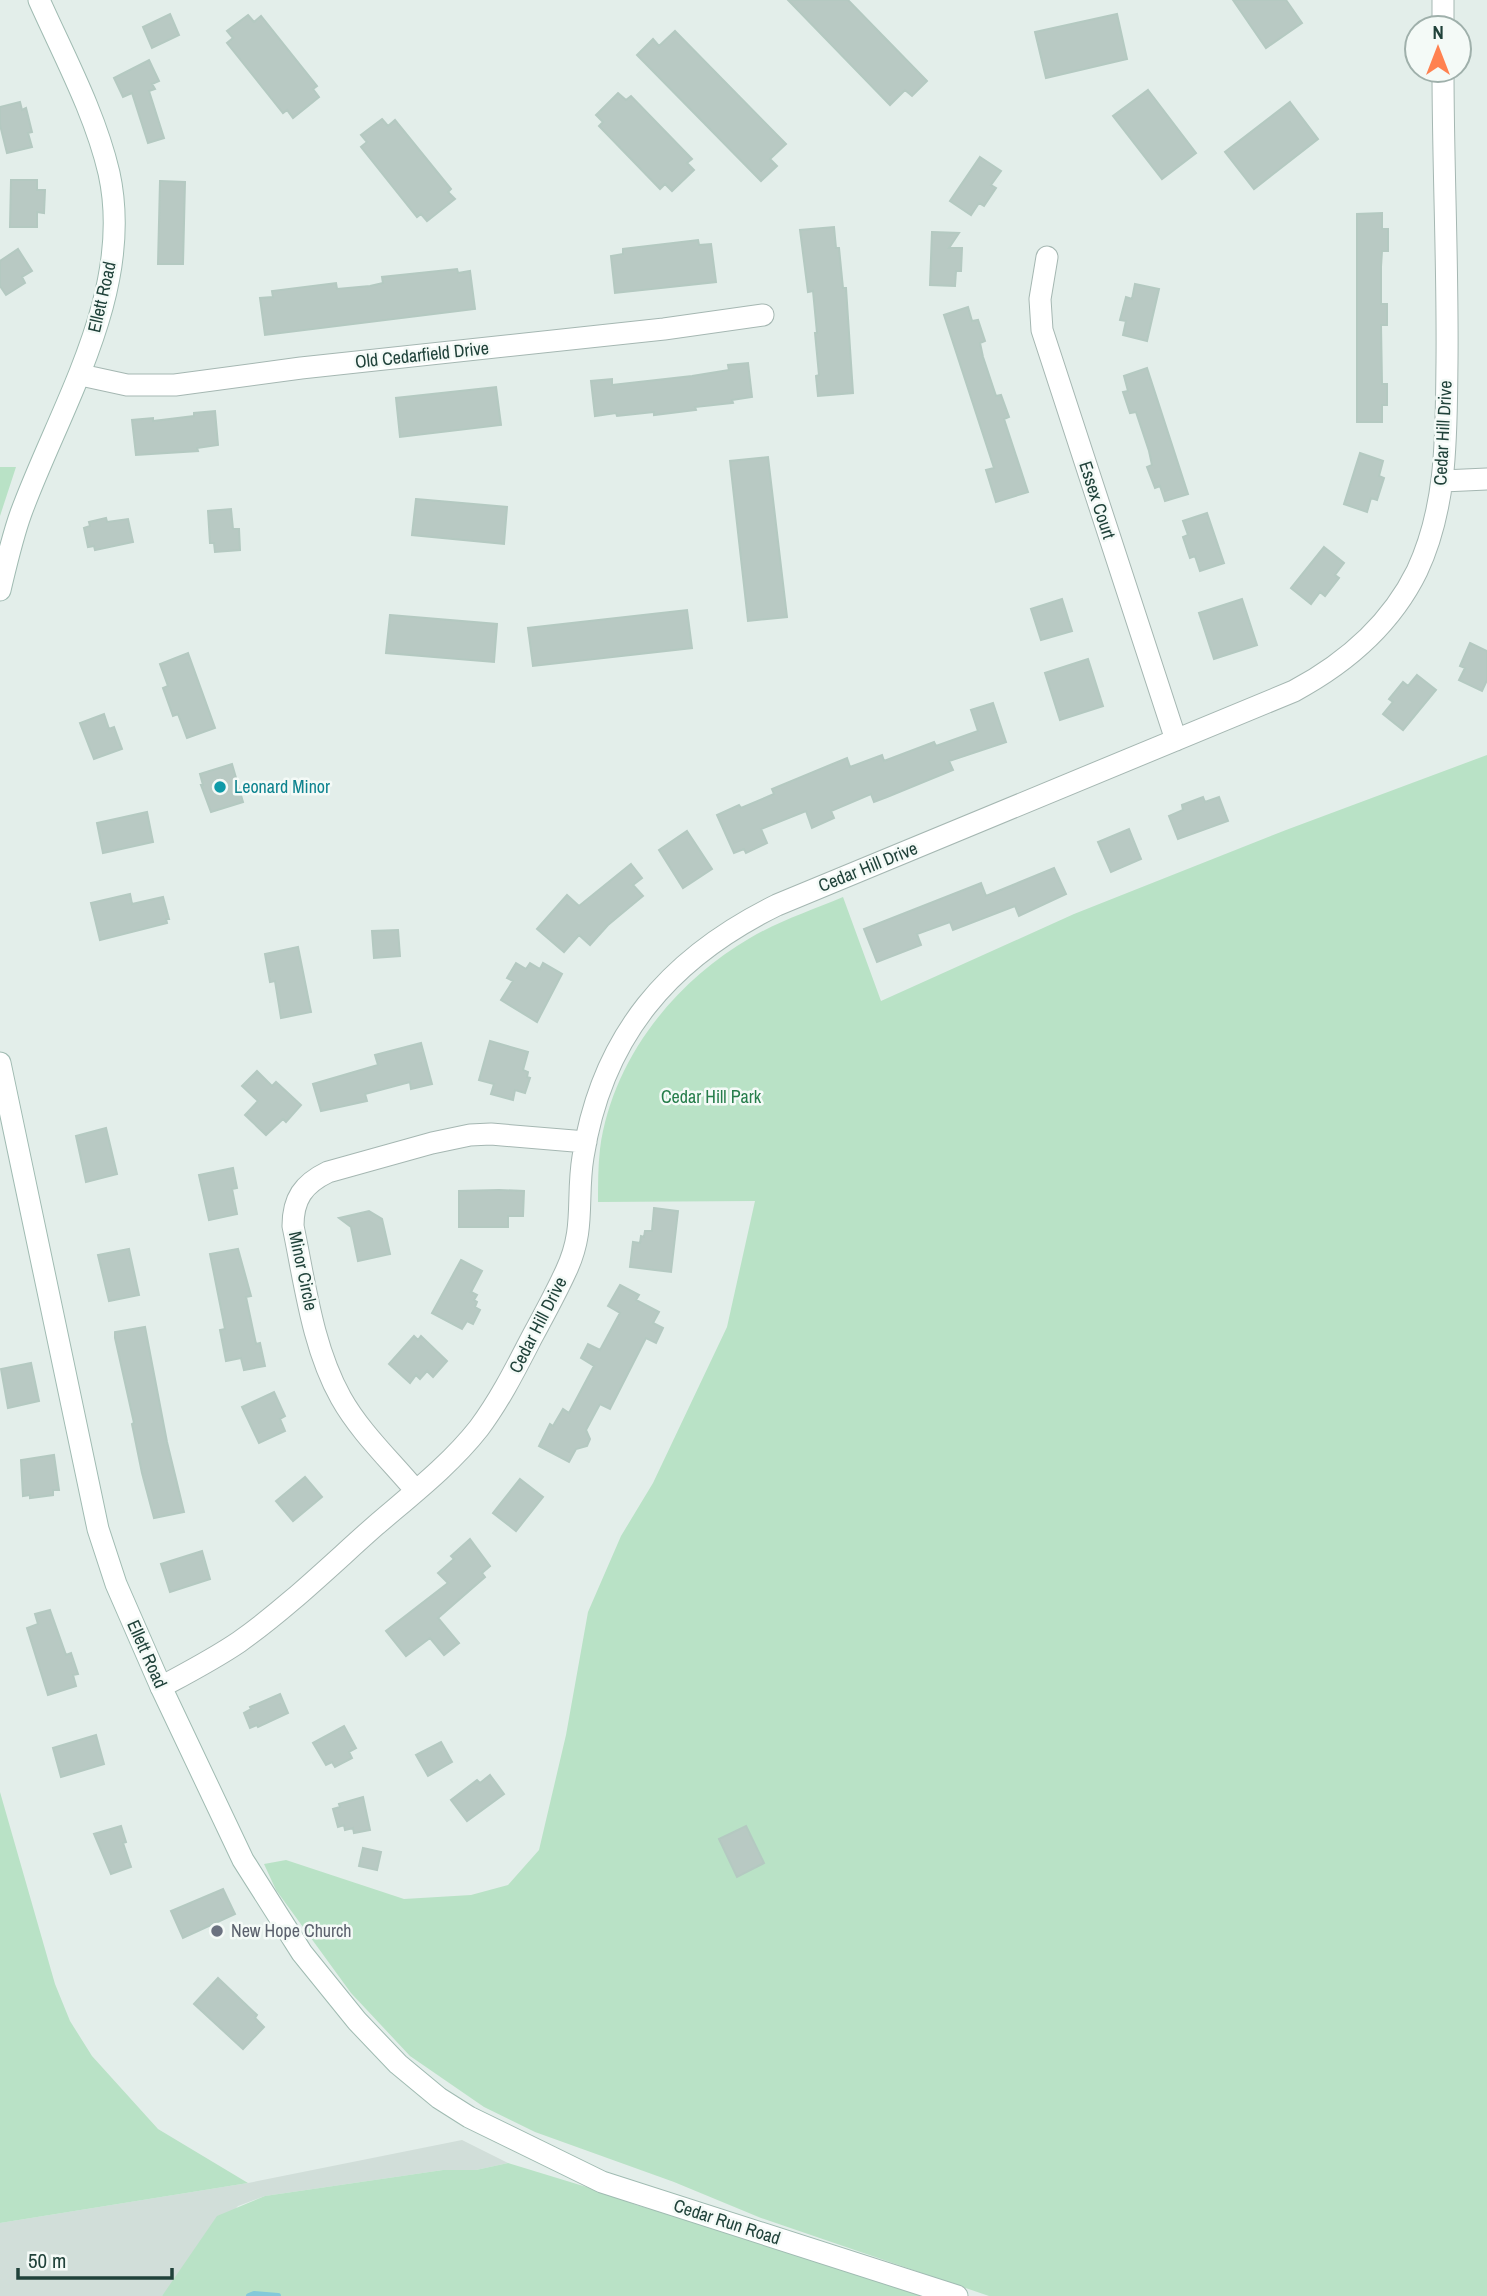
<svg xmlns="http://www.w3.org/2000/svg" width="1487" height="2296" viewBox="0 0 1487 2296" font-family="'Archivo Narrow',sans-serif">
  <style>
    .built { fill: #d1ded9 }
    .green { fill: #b9e2c6 }
    .lines { fill: none; stroke-linecap: round; stroke-linejoin: round }
    .stream { stroke: #85c9d9; stroke-width: 6 }
    .building { fill: #b8c9c3; stroke: #b4c9c1; stroke-width: 2 }
    .street-casing { stroke: #a5b7b2; stroke-width: 23 }
    .secondary-casing { stroke: #a0bbb2; stroke-width: 23 }
    .street { stroke: #fff; stroke-width: 21 }
    .secondary { stroke: #fff; stroke-width: 21 }
    .culture-dot { fill: #0f9aa8; stroke: #f4faf7; stroke-width: 2.5 }
    .worship-dot { fill: #6b7280; stroke: #f4faf7; stroke-width: 2.5 }
    .labels { text-anchor: middle; stroke-width: 5; stroke-linejoin: round; paint-order: stroke }
    .street-label { font-size: 18px; fill: #20423a; stroke: #f4faf7 }
    .culture-label { font-size: 18px; fill: #0d838f; stroke: #f4faf7; text-anchor: start }
    .park-label { font-size: 18px; fill: #267d4b; stroke: #f4faf7 }
    .worship-label { font-size: 18px; fill: #5b616d; stroke: #f4faf7; text-anchor: start }
  </style>
  <rect width="100%" height="100%" fill="#e3eeea"/>
  <path class="built" d="M462,2140L508,2163L476,2170H443L265,2196L238,2206L162,2296H0V2223L248,2183Z"/>
  <path class="green" d="M0,467H16L0,516Z
    M1487,755V2296H989L761,2218L674,2182L535,2132L484,2107L410,2056L351,1993L276,1890L264,1864L286,1860L404,1899L471,1895L508,1885L539,1850L566,1735L588,1612L621,1536L653,1483L727,1327L755,1201L598,1202C598,1185 598,1166 600,1149C612,1060 674,982 750,938C779,921 812,910 843,897L881,1001L1074,914L1286,830Z
    M0,1792L55,1984L70,2021L92,2056L158,2129L248,2183L0,2223Z
    M508,2163L616,2196L636,2205L753,2237L932,2296H162L217,2216L265,2196L443,2170H476Z"/>
  <g class="lines">
    <path class="stream" d="M249,2296L254,2294L278,2296"/>
  </g>
  <path class="building" d="M788,0H848L927,81L912,96L905,90L890,105Z
    M1233,0H1286L1302,23L1266,48Z
    M170,14L179,35L152,48L143,27Z
    M1117,14L1127,59L1046,78L1035,32Z
    M248,15L254,22L261,16L317,86L313,89L319,97L293,118L287,110L283,113L227,43L233,38L227,31Z
    M675,31L786,144L770,159L777,166L761,181L637,55L653,39L659,46Z
    M149,60L159,81L152,84L155,89L149,91L164,138L148,143L132,93L123,97L114,78Z
    M1148,90L1196,153L1162,179L1113,116Z
    M618,93L626,100L631,96L692,159L687,163L694,170L672,191L665,184L660,189L599,126L603,122L596,115Z
    M20,102L22,110L26,108L32,132L28,133L32,147L7,153L0,125V107Z
    M1290,102L1318,139L1254,189L1225,152Z
    M382,119L388,126L395,120L451,189L448,192L455,199L427,221L421,214L417,217L361,147L367,142L361,135Z
    M980,157L1001,171L991,185L996,188L984,206L979,203L971,215L950,201Z
    M11,180H37V190H45L44,213L37,212V227H10Z
    M160,181L185,182L183,264H158Z
    M1382,213V229H1388V251H1382L1381,267V304H1387V325H1381L1382,384H1387V405H1382V422H1357V214Z
    M834,227L836,248H839L843,288H846L853,393L818,396L816,376L819,375L815,333H817L813,291L808,292L800,230Z
    M932,232L959,233L949,248H962L961,271H956L955,286L930,285Z
    M698,240L699,245L711,244L716,282L615,293L611,256L623,254V249Z
    M18,249L32,271L22,277L25,283L6,295L0,286V261Z
    M457,269L458,273L470,271L475,309L265,335L260,298L273,297L272,291L336,283L337,289L370,286L383,283L382,277Z
    M1135,284L1159,289L1147,341L1123,335L1126,321L1120,320L1126,297L1132,299Z
    M968,307L972,321L978,320L985,341L980,343L983,357L996,396L1001,395L1009,417L1004,419L1028,492L996,502L986,470L994,468L944,315Z
    M748,363L752,397L732,400L733,403L695,407L696,410L654,415V412L617,416L616,413L595,416L591,381L612,379V385L692,376L729,370L728,365Z
    M1147,368L1188,494L1165,501L1160,486L1155,488L1147,467L1152,465L1149,451L1136,412L1130,413L1123,392L1128,391L1124,376Z
    M496,387L501,425L400,437L396,398Z
    M215,411L218,445L197,448L198,451L136,455L132,420L153,418V421L194,416V413Z
    M1360,453L1383,461L1379,476L1384,478L1377,500L1371,498L1367,512L1344,504Z
    M768,457L787,617L748,621L730,461Z
    M416,499L507,507L504,544L412,535Z
    M231,509L233,529H239L240,550L215,552L214,543H210L208,511Z
    M1207,513L1224,563L1200,571L1195,556L1190,558L1183,537L1188,535L1183,521Z
    M106,518L107,522L128,519L133,542L95,550L94,546L88,547L84,528L90,526L89,522Z
    M1324,547L1344,563L1335,575L1339,578L1325,596L1320,592L1311,604L1291,588Z
    M1062,599L1072,631L1041,640L1031,609Z
    M1242,599L1257,645L1214,659L1199,613Z
    M687,610L692,648L533,666L528,628Z
    M390,615L497,624L494,662L386,653Z
    M1470,643L1487,651V680L1482,691L1459,680L1465,668L1460,666Z
    M188,653L215,728L187,738L178,714L173,716L163,688L168,686L160,664Z
    M1088,659L1103,706L1060,720L1045,673Z
    M1417,675L1436,690L1403,730L1383,714L1393,702L1389,699L1403,682L1408,686Z
    M993,703L1006,742L949,761L953,770L887,797L874,802L871,794L831,811L834,818L812,828L806,811L761,829L767,843L746,853L744,849L734,853L717,815L739,805L741,808L774,794L772,789L847,758L850,767L882,755L884,761L934,742L936,746L978,731L971,710Z
    M104,714L109,729L114,727L122,749L94,759L80,723Z
    M232,764L243,802L211,812L201,785H203L200,774Z
    M1203,797L1205,802L1219,797L1228,821L1178,839L1169,816L1183,810L1182,805Z
    M147,812L153,842L103,853L97,823Z
    M1129,829L1141,859L1111,872L1098,842Z
    M687,831L712,869L683,888L659,850Z
    M631,864L642,878L633,885L643,896L608,925L590,945L579,935L564,952L537,929L567,895L579,906Z
    M1054,868L1066,894L1019,916L1015,906L953,930L950,922L917,934L921,945L877,962L864,929L981,883L986,896Z
    M130,894L132,904L163,897L169,919H166L167,923L100,940L91,903Z
    M398,930L400,956L374,958L372,931Z
    M298,947L311,1012L281,1018L275,981L270,982L265,954Z
    M516,963L526,969L530,963L540,969L543,963L562,974L537,1022L501,1000L513,981L507,978Z
    M490,1041L528,1052L523,1070L528,1072L527,1077L530,1078L525,1093L515,1090L513,1100L491,1094L494,1084L479,1080Z
    M421,1043L432,1084L411,1089L410,1082L365,1094L367,1101L321,1111L313,1084L378,1065L375,1055Z
    M257,1071L272,1086L276,1082L301,1105L286,1122L283,1119L266,1135L245,1115L258,1101L242,1086Z
    M106,1128L117,1174L86,1182L76,1136Z
    M233,1168L237,1188L232,1189L237,1214L209,1220L199,1175Z
    M499,1190L524,1191L523,1216H508V1227H459V1191Z
    M654,1208L678,1211L671,1272L630,1267L633,1242L640,1243L641,1236L644,1237L645,1231H652Z
    M369,1211L382,1219L390,1254L358,1261L351,1227L339,1218Z
    M129,1249L139,1295L109,1301L98,1255Z
    M238,1249L251,1296L246,1297L256,1344L260,1343L265,1366L244,1370L241,1358L226,1361L220,1330L225,1329L210,1254Z
    M461,1260L482,1271L471,1292L477,1295L474,1300L477,1302L475,1307L480,1310L473,1324L467,1321L462,1329L432,1313Z
    M620,1285L639,1295L636,1300L659,1312L653,1323L663,1328L656,1343L646,1338L610,1409L600,1404L586,1430L590,1439L587,1446L576,1449L569,1462L539,1446L550,1424L553,1426L563,1409L569,1413L594,1366L581,1358L588,1344L600,1350L620,1313L608,1306Z
    M145,1327L167,1442L184,1512L154,1518L142,1473L132,1424L134,1423L115,1338V1332Z
    M414,1336L418,1340L421,1336L447,1361L433,1377L427,1371L420,1379L416,1375L410,1383L389,1364Z
    M31,1363L39,1401L8,1408L1,1369Z
    M274,1392L285,1416L280,1419L285,1431L259,1443L242,1407Z
    M54,1455L59,1490H53V1495L30,1498V1495L23,1496L21,1460Z
    M305,1477L322,1497L293,1521L276,1501Z
    M520,1479L543,1497L516,1531L493,1513Z
    M470,1539L490,1566L482,1573L485,1577L438,1618L459,1643L444,1655L430,1638L406,1656L386,1631L448,1583L438,1573L454,1559L451,1556Z
    M202,1551L210,1579L170,1592L161,1564Z
    M50,1610L66,1655L71,1653L78,1674L73,1675L76,1686L48,1695L27,1628L38,1624L35,1614Z
    M280,1694L288,1713L258,1727L257,1725L250,1728L244,1713L251,1709L250,1707Z
    M344,1726L356,1748L349,1752L352,1758L335,1767L332,1762L326,1765L313,1743Z
    M96,1735L104,1764L61,1777L53,1748Z
    M441,1742L452,1762L428,1776L416,1755Z
    M490,1775L504,1794L467,1821L451,1800L477,1780L480,1783Z
    M363,1797L370,1830L354,1833L353,1828L345,1830L344,1825L338,1827L333,1809L340,1807L339,1804Z
    M121,1826L126,1842L123,1843L131,1867L111,1874L94,1834Z
    M746,1826L764,1863L737,1877L719,1839Z
    M363,1848L381,1852L377,1870L359,1866Z
    M223,1889L235,1914L183,1938L171,1911Z
    M218,1978L257,2015L255,2018L264,2027L243,2049L194,2004Z"/>
  <g class="lines">
    <defs>
      <path id="street" d="M1443,28V0
        M1047,257L1040,299L1042,330L1176,740
        M81,375L127,385H175L301,368L664,329L763,315
        M1443,481L1487,479
        M416,1491C391,1461 360,1432 341,1398C312,1346 305,1283 293,1226C293,1199 303,1184 328,1172L432,1143L470,1135L491,1134L586,1142
        M161,1687C187,1673 214,1659 239,1642C287,1608 331,1565 375,1526C411,1495 450,1465 479,1428C500,1400 516,1368 532,1337C544,1315 556,1293 566,1271C586,1229 576,1199 583,1157C602,1036 669,958 777,905L1294,691C1346,663 1391,624 1417,571C1448,505 1446,433 1447,362C1448,265 1443,167 1443,70"/>
      <path id="secondary" d="M0,590C6,565 12,538 21,513C60,407 135,291 109,173C95,113 64,56 39,0
        M0,1063L98,1529L116,1584L161,1687L243,1860L302,1953L357,2021L398,2064L439,2098L469,2117L602,2182L957,2296"/>
    </defs>
    <use href="#street" class="street-casing"/>
    <use href="#secondary" class="secondary-casing"/>
    <use href="#street" class="street"/>
    <use href="#secondary" class="secondary"/>
  </g>
  <circle class="culture-dot" cx="220" cy="787" r="7"/>
  <circle class="worship-dot" cx="217" cy="1931" r="7"/>
  <g class="labels">
    <g class="street-label">
      <text transform="translate(102 297) rotate(-77)" y="6">Ellett Road</text>
      <text transform="translate(422 355) rotate(-6)" y="6">Old Cedarfield Drive</text>
      <text transform="translate(1443 433) rotate(-87)" y="6">Cedar Hill Drive</text>
      <text transform="translate(1097 500) rotate(72)" y="6">Essex Court</text>
      <text transform="translate(868 867) rotate(-22)" y="6">Cedar Hill Drive</text>
      <text transform="translate(303 1271) rotate(78)" y="6">Minor Circle</text>
      <text transform="translate(538 1325) rotate(-63)" y="6">Cedar Hill Drive</text>
      <text transform="translate(147 1654) rotate(66)" y="6">Ellett Road</text>
      <text transform="translate(727 2222) rotate(18)" y="6">Cedar Run Road</text>
    </g>
    <g class="culture-label">
      <text x="234" y="793">Leonard Minor</text>
    </g>
    <g class="park-label">
      <text x="711" y="1103">Cedar Hill Park</text>
    </g>
    <g class="worship-label">
      <text x="231" y="1937">New Hope Church</text>
    </g>
  </g>
  <g transform="translate(1438 49)"><circle r="33" fill="#f4faf7" stroke="#9fb0ab" stroke-width="2"/>
  <path d="M0-5L12 26L0 18L-12 26Z" fill="#ff8150"/>
  <text y="-10" font-size="19" font-weight="bold" text-anchor="middle" fill="#20423a">N</text>
  </g>
  <path d="M18 2268v10h154v-10" fill="none" stroke="#20423a" stroke-width="3.5"/>
  <text x="28" y="2268" font-size="21" fill="#20423a" stroke="#f4faf7" stroke-width="5" paint-order="stroke">50 m</text>
</svg>
